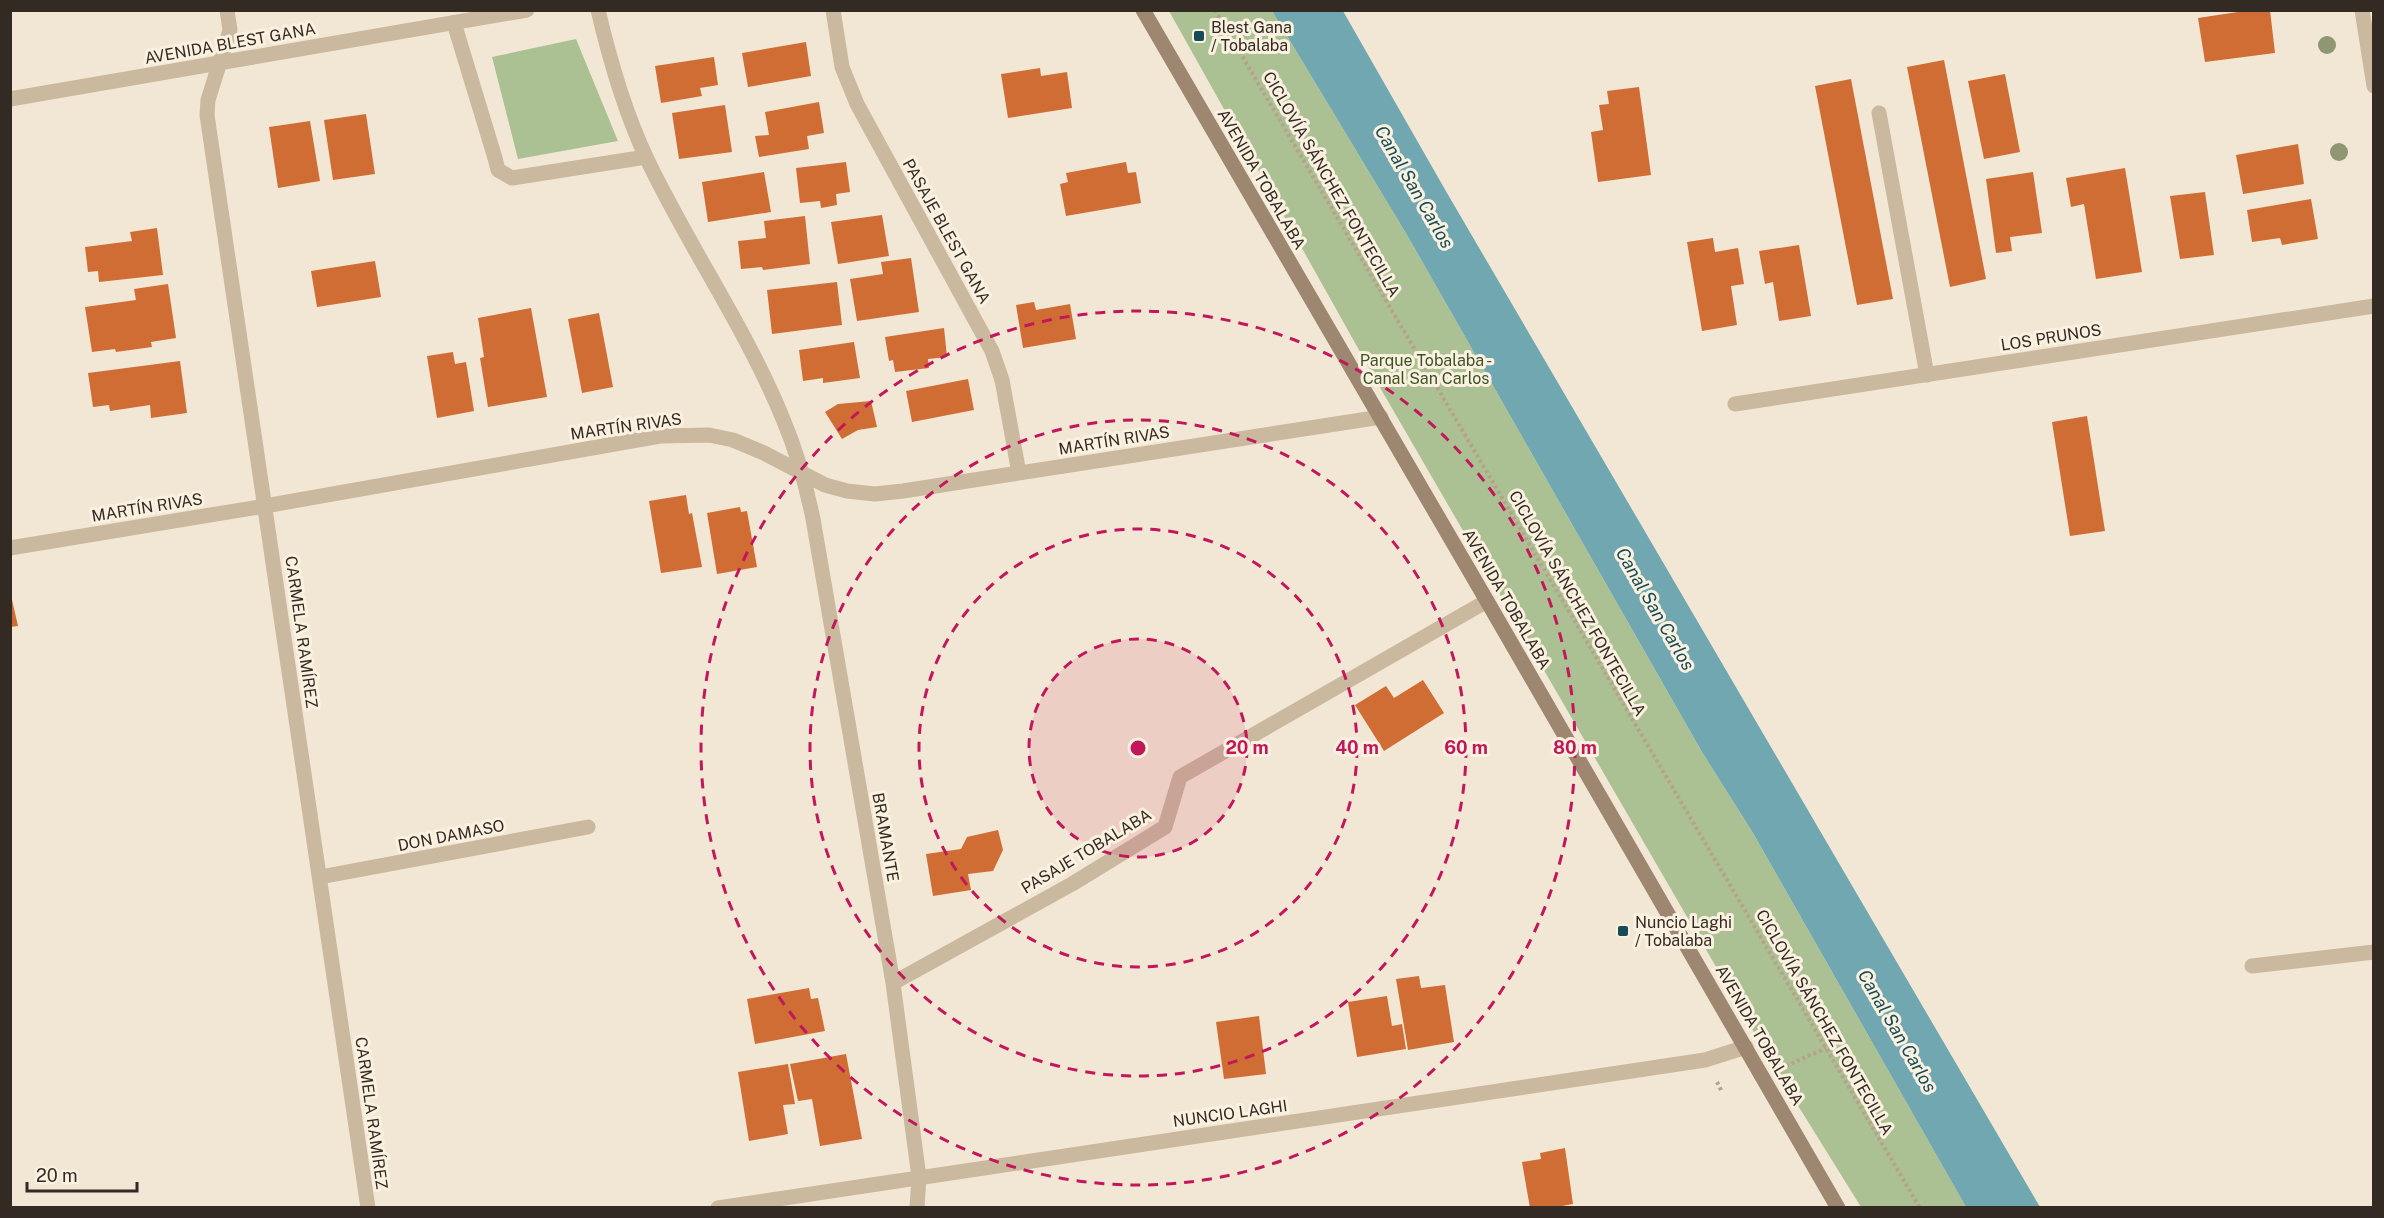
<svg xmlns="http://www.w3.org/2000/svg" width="2384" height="1218" viewBox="0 0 2384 1218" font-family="'Public Sans',sans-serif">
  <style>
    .green { fill: #acc193 }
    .water { fill: #71a7b1 }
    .building { fill: #d06d34 }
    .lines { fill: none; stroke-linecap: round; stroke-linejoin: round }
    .path { stroke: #b6a28a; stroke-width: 4; stroke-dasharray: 3 3; stroke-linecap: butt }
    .service { stroke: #cab89f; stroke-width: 15 }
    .pedestrian { stroke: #cab89f; stroke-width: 15 }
    .minor { stroke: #cab89f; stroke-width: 15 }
    .tertiary { stroke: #cab89f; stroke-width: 15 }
    .secondary { stroke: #9e8771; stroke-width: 15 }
    .tree { fill: #8e9674 }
    .ring { fill: none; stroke: #c2185b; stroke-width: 3; stroke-dasharray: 10 8 }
    .poi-dot { fill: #174b57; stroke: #faf1e0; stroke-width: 2 }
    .labels { text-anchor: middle; stroke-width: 6; stroke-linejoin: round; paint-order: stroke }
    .poi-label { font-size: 16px; fill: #332a23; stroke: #faf1e0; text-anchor: start }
    .street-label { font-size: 16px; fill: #332a23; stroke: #faf1e0 }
    .park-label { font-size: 16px; fill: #3d5326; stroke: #faf1e0 }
    .water-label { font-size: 18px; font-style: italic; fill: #174b57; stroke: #faf1e0 }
    .centre { fill: #c2185b; stroke: #faf1e0; stroke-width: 3 }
    .ring-label { font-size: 18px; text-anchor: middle; font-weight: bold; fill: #c2185b; stroke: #faf1e0; stroke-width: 6; stroke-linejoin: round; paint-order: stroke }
  </style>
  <rect width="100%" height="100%" fill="#f2e7d4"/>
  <path class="green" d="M1169,11H1272L1407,235L1702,752L1753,833L1966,1207H1861L1777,1072L1382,391Z
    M576,39L618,141L518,159L492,57Z"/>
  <path class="water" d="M1272,11H1343L1447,193L2040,1207H1966L1753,833L1702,752L1407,235Z"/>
  <path class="building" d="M2251,10H2270L2275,53L2205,62L2198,18Z
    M806,42L811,76L748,87L742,53Z
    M714,57L718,85L700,88L702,96L661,103L655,66Z
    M1944,60L1986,279L1950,287L1907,67Z
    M1040,68L1041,76L1067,72L1072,108L1008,118L1001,74Z
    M2005,74L2020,152L1984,159L1968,81Z
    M1851,79L1893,299L1857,305L1815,86Z
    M1639,87L1651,175L1598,182L1591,132L1603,130L1599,105L1609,104L1607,91Z
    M819,102L824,133L807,136L809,149L759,157L755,136L769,135L765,112Z
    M725,105L732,152L679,159L672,113Z
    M366,114L375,174L333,180L324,120Z
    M310,121L320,181L278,188L269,127Z
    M2298,144L2304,184L2243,194L2236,155Z
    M846,162L850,192L836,194L837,205L821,208L820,201L800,203L796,168Z
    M1126,162L1128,173L1136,172L1141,203L1066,216L1060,184L1068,182L1066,173Z
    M2125,168L2142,272L2096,279L2084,204L2071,207L2066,178Z
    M764,172L771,212L708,222L702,182Z
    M2033,172L2042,233L2010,237L2012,251L1996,253L1986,179Z
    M2205,192L2214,255L2180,259L2170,196Z
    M2311,199L2318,239L2282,245L2280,238L2252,242L2247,210Z
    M882,215L889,256L838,264L831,222Z
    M805,216L810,264L763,270L762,267L741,269L738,241L766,238L764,221Z
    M157,228L163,275L99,282L98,271L88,272L85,247L132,241L130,232Z
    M1713,238L1715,252L1738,248L1744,284L1731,286L1737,325L1702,331L1687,242Z
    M1799,245L1811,316L1779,321L1773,282L1765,284L1759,251Z
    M911,258L919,312L857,321L850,279L883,274L881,262Z
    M375,261L381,297L317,307L311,271Z
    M837,282L842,325L772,334L767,290Z
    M168,284L176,338L151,342L152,347L116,352L115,349L92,352L85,307L136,300L134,289Z
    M1034,302L1036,310L1070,304L1076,339L1023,348L1016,305Z
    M531,308L547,397L488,407L480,358L484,357L478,318Z
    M599,313L613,387L582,393L568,319Z
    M944,328L947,357L928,359L929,368L895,372L893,360L889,361L885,337Z
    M854,342L860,378L823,383V378L803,381L799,350Z
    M453,352L455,364L466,362L474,411L437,418L427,356Z
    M180,361L187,413L151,418L150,405L110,411L109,405L93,407L88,373Z
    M968,379L974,410L912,422L906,391Z
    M871,401L877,427L858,430L842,439L825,412L838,404Z
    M2087,416L2105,531L2070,536L2052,422Z
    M686,495L689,514L692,513L702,567L661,573L649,501Z
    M740,507L741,512L747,511L757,567L717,574L707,513Z
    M10,591L18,626L10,627Z
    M1423,680L1444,713L1384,751L1355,705L1386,686L1394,698Z
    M998,830L1003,850L993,871L968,874L971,890L933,896L926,854L961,849L967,837Z
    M1419,976L1421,988L1445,985L1454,1042L1408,1050L1396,979Z
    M809,988L811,999L818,998L825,1031L755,1044L747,999Z
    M1387,996L1392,1026L1402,1024L1406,1049L1357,1057L1348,1002Z
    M1259,1016L1266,1074L1224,1079L1216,1022Z
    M846,1054L862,1139L820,1146L812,1099L798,1101L790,1064Z
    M788,1064L795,1104L783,1105L788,1134L749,1141L738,1072Z
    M1565,1148L1573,1204L1551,1208H1530L1522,1162L1541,1159L1540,1153Z"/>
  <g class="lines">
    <path class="path" d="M1215,10L1920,1208
      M1786,1066L1826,1048
      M1717,1082L1722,1092"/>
    <path class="service" d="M1879,113L1927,375"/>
    <path class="pedestrian" d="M454,23L495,158"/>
    <path class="minor" d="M227,10L230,30L208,100L207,115L368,1208
      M598,10C610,61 624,110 646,157C688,246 746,328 783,419C797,452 806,485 813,519L893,983L919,1177L917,1208
      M833,10L842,67L857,104L992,351L1002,380L1019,473
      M2362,10L2374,86
      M495,158L498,170L512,178L646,157
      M1735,404L2374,306
      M10,548L265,506L660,436L709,435L733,440L764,453L825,485L847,491L875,494L903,491L1381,417
      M320,877L588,827
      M2252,966L2374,952
      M893,983L1072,884L1165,827L1180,777L1487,601
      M718,1208L1705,1060L1746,1047"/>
    <path class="tertiary" d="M10,99L527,10"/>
    <path class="secondary" d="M1143,10L1487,601L1838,1208"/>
  </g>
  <g class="tree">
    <circle cx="2327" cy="45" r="9"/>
    <circle cx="2339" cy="152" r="9"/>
  </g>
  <circle cx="1138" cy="748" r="109" fill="#c2185b" fill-opacity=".12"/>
  <g class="ring">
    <circle cx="1138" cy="748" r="109"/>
    <circle cx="1138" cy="748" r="219"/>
    <circle cx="1138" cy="748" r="328"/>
    <circle cx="1138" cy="748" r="437"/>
  </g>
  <g class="poi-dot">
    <rect x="1193" y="30" width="12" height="12" rx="3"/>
    <rect x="1617" y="925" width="12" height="12" rx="3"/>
  </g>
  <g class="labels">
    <g class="poi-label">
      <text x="1211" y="33">Blest Gana<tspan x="1211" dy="18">/ Tobalaba</tspan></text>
      <text x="1635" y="928">Nuncio Laghi<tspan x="1635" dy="18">/ Tobalaba</tspan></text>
    </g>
    <g class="street-label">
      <text transform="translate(230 43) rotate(-10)" y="6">AVENIDA BLEST GANA</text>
      <text transform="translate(1262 179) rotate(60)" y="6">AVENIDA TOBALABA</text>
      <text transform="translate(1332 184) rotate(60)" y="6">CICLOVÍA SÁNCHEZ FONTECILLA</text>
      <text transform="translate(947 231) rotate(61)" y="6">PASAJE BLEST GANA</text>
      <text transform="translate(2051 337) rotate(-9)" y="6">LOS PRUNOS</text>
      <text transform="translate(626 426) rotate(-8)" y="6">MARTÍN RIVAS</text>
      <text transform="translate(1114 440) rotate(-9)" y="6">MARTÍN RIVAS</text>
      <text transform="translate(147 507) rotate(-9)" y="6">MARTÍN RIVAS</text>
      <text transform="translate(1507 599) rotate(60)" y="6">AVENIDA TOBALABA</text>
      <text transform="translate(1578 603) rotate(60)" y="6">CICLOVÍA SÁNCHEZ FONTECILLA</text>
      <text transform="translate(302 632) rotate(82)" y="6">CARMELA RAMÍREZ</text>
      <text transform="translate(451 835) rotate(-11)" y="6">DON DAMASO</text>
      <text transform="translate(886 837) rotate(80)" y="6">BRAMANTE</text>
      <text transform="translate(1086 851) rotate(-31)" y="6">PASAJE TOBALABA</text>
      <text transform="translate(1825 1022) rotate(60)" y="6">CICLOVÍA SÁNCHEZ FONTECILLA</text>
      <text transform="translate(1760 1035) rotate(60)" y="6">AVENIDA TOBALABA</text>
      <text transform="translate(372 1113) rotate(82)" y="6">CARMELA RAMÍREZ</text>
      <text transform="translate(1230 1113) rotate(-8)" y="6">NUNCIO LAGHI</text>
    </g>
    <g class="park-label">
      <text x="1426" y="366">Parque Tobalaba -<tspan x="1426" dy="18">Canal San Carlos</tspan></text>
    </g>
    <g class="water-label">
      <text transform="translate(1414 187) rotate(60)" y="6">Canal San Carlos</text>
      <text transform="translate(1655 609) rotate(60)" y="6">Canal San Carlos</text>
      <text transform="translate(1897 1031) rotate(60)" y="6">Canal San Carlos</text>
    </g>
  </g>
  <circle cx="1138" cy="748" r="9" class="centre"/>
  <g class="ring-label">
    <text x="1247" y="754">20 m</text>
    <text x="1357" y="754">40 m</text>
    <text x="1466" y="754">60 m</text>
    <text x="1575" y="754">80 m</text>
  </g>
  <rect width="2384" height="1218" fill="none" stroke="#332a23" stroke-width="24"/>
  <path d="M27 1182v9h110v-9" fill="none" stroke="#332a23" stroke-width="3"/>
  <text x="36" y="1182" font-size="18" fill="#332a23" stroke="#faf1e0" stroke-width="4.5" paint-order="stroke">20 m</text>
</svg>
